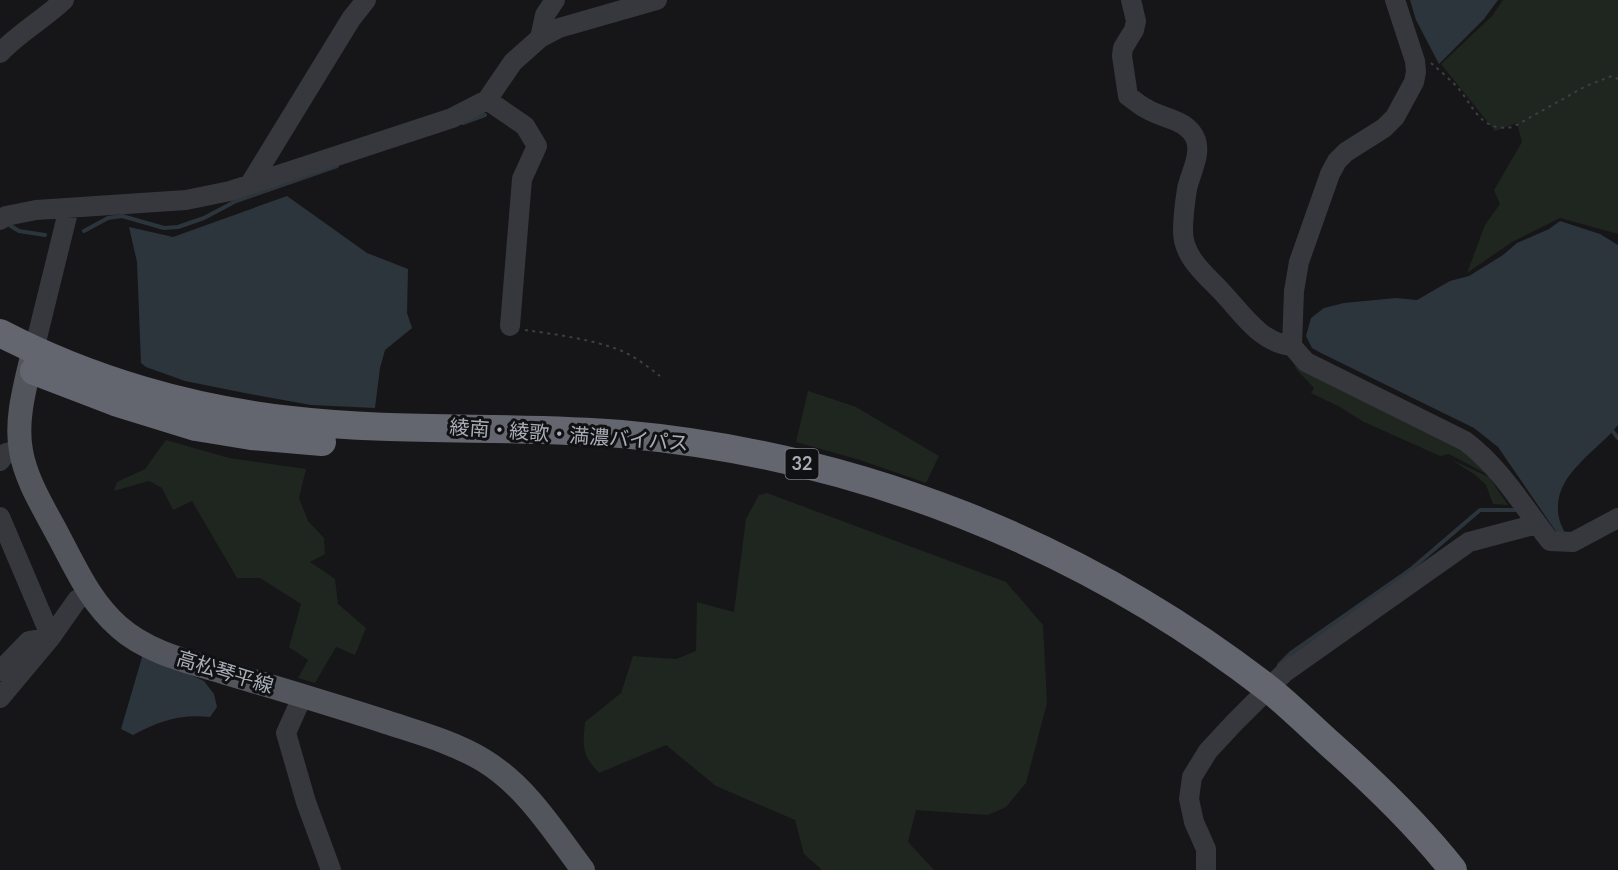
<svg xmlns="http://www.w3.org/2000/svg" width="1618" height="870" viewBox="0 0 1618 870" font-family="Lato,'Noto Sans JP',sans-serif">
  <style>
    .green { fill: #1e261f }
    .water { fill: #2c353c }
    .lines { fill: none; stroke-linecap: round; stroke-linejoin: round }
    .stream { stroke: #2c353c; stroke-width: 4 }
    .path { stroke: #3d3f44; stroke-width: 2; stroke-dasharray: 3 4.5; stroke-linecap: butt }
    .minor { stroke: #37383d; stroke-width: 20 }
    .major { stroke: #53555c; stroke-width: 24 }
    .highway { stroke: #63666e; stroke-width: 28 }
    .labels { text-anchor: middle; stroke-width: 6; stroke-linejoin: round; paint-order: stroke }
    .shield { fill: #111113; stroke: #7b7e86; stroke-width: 1.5 }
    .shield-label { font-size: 18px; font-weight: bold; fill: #a8adb8 }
    .street-label { font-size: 20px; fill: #a8adb8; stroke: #111113 }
  </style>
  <rect width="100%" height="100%" fill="#161618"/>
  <path class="green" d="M1503,0H1618V234L1560,218L1512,242L1467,273L1485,225L1500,204L1494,190L1522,142L1517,123L1495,131L1441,64L1492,16Z
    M1289,356L1480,460L1517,505L1510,504L1490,476L1449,454L1440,456L1364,422L1340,407L1311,393L1314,388L1297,370Z
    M808,391L856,407L939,456L926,483L860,460L796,442Z
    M166,440L229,458L306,469L299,498L308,521L324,538L325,554L310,562L335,579L338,604L366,628L355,655L336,647L315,683L298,678L308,660L289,647L301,604L260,578H237L192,501L173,510L162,488L149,481L114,491L117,482L145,469Z
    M1450,459L1489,477L1508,505L1493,504L1486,485L1474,474Z
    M767,493L1006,582L1043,625L1047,703L1026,783L1006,807L988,815L916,810L908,842L934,870H822L804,854L795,820L716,786L666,745L599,773C581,754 583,747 585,722L621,693L633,656L676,659L696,651L697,602L734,612L746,519L759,495Z"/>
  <path class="water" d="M1410,0H1498L1484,19L1439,64L1416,20Z
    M287,196L367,253L408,269L407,313L412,328L385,350L380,368L375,408L311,405L250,394L185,381L146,367L141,363L137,262L129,227L173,237Z
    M1560,221L1600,234L1618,245V425C1597,452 1550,476 1559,518C1560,524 1564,530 1566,536H1559L1498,447L1474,428L1321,353L1312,348L1306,336L1311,318L1324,308L1344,303L1396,298L1417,300L1450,281L1469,276L1503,255L1517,243L1549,229Z
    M143,654L204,681L214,694L217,707L210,717C179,714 160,721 133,735L121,729Z"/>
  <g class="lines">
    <path class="stream" d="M463,123L485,115
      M6,223L19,231L45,235
      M84,231L108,218L122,216L164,228L178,227L204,218L236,201L337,166
      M1611,429L1618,438
      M1279,665L1291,653L1410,570L1480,510H1519"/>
    <path class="path" d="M1431,63C1440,71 1451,80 1459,89C1475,109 1481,132 1513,127L1586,86L1612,76L1618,79
      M525,330C554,334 589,339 617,349C633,355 647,366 660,376"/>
    <path class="minor" d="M1131,0L1136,21L1134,30L1123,48L1122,56L1128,96C1134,100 1140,106 1147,109C1163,119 1188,119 1196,140C1201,156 1190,174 1187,189C1185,202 1183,218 1183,231C1183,257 1205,274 1221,291C1242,313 1260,343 1292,346
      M1395,0L1415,61L1416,72L1414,82L1395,117L1384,128L1346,152L1337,161L1330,174L1299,262L1294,291L1292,346L1306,362L1465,441C1500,467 1523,506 1550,541L1573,542L1618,518
      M540,38L545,15L555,0
      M0,53C19,33 44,19 64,0
      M487,100L525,126L537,146L522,179L510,326
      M250,184L351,19L366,0
      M0,220L6,216L36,210L186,200L230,191L452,118L487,100L513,62L540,38L559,28L657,0
      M34,350L69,208
      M0,461L6,453L21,450
      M0,517L51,637L29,641L0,671
      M303,695L286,733L306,802L331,870
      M0,698L51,637L77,600L89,593
      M1206,870V849L1194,822L1189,799L1192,777L1208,751L1234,723L1285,672L1469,542L1537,524"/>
    <path class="major" d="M33,352C26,384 15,418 21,451C26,481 45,510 59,537C76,569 91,603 119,627C148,653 190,662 226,673C280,689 333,705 386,722C419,733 453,742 483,760C526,786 553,830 583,870"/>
    <path class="highway" d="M0,333C90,380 191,409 291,420C400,433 511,425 621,434C857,455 1083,544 1270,690C1291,707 1310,726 1330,744C1374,783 1417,824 1453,870
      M34,371L115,402L196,427L251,436L322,442"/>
  </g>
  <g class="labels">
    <rect class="shield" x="785.5" y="449" width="33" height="30" rx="4.5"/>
    <g class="shield-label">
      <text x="802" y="470">32</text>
    </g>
    <g class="street-label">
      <text transform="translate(569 435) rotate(4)" y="7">綾南・綾歌・満濃バイパス</text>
      <text transform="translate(225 672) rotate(17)" y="7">高松琴平線</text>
    </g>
  </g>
</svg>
